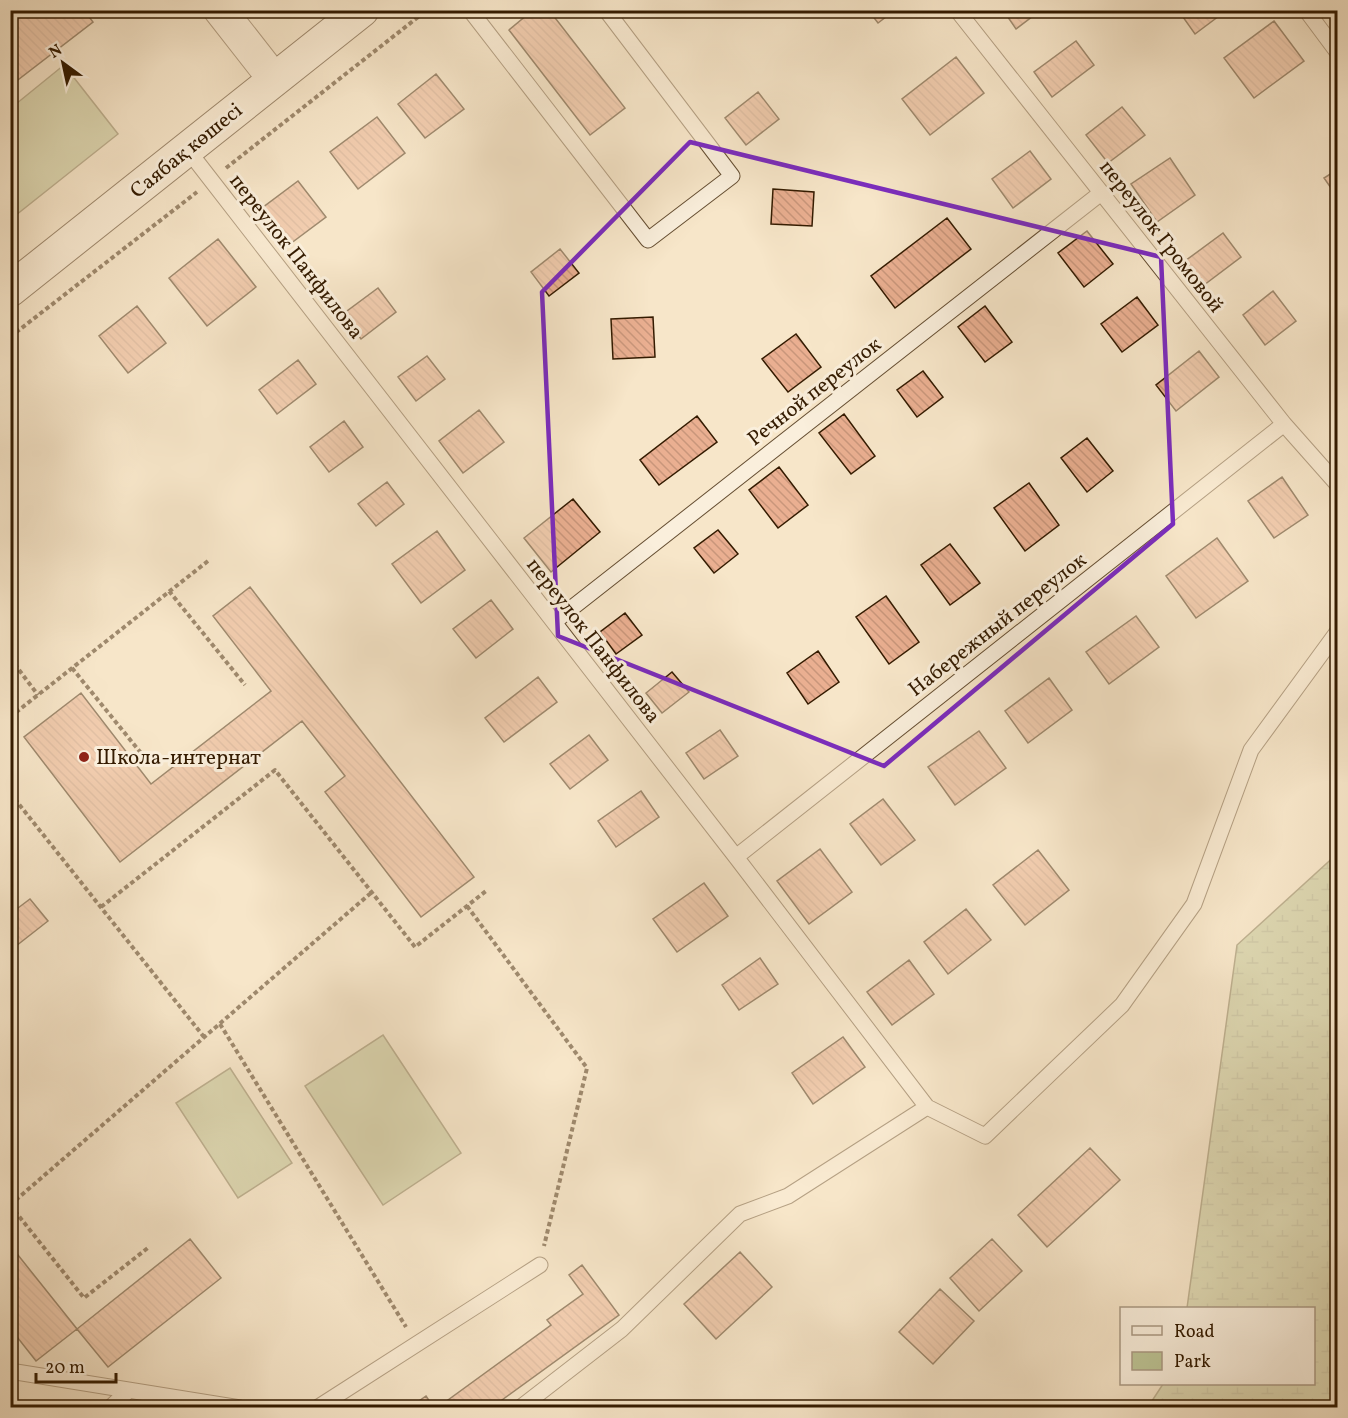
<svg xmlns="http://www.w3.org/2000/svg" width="1348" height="1418" viewBox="0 0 1348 1418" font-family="Vollkorn,serif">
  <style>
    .wetland { fill: url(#wetland-marsh); stroke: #78704b; stroke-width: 1.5 }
    .park { fill: #bdc596; stroke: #78704b; stroke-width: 1.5 }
    .building { fill: url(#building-back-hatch); stroke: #341b00; stroke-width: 1.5 }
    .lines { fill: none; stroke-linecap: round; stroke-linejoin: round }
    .lane-casing { stroke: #654e32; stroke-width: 17 }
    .street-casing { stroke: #654e32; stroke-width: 34 }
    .secondary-casing { stroke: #341b00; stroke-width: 35 }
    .path { stroke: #341b00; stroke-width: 4; stroke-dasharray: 4.5 3; stroke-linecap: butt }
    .lane { stroke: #faefdc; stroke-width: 15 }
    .street { stroke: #faefdc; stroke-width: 32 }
    .secondary { stroke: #faefdc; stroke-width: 33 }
    .marked { fill: none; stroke: #7b2cbf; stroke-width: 4.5; stroke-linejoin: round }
    .poi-dot { fill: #8f2418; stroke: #faefdc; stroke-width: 2 }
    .labels { text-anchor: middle; stroke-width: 6; stroke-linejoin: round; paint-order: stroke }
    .street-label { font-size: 21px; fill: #341b00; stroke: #faefdc }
    .poi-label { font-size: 21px; fill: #341b00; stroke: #faefdc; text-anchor: start }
  </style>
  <defs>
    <pattern id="wetland-marsh" width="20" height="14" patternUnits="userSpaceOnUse" patternTransform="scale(1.5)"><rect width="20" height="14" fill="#bdc596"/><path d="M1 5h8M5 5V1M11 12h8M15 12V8" fill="none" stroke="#a3a980"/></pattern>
    <pattern id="building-back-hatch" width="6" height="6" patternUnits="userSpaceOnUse" patternTransform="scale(1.5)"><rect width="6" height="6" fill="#eaaf91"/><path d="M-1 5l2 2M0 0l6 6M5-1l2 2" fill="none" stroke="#c9967b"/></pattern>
  </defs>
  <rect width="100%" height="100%" fill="#f7e6c9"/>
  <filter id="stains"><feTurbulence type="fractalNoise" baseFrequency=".00333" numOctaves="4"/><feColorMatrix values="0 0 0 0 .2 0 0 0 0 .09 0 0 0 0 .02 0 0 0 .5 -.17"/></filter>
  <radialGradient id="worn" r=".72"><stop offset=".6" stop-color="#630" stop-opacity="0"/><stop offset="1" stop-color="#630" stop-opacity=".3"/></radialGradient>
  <path class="wetland" d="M1337,854V1407H1148L1163,1384H1314V1308H1187L1237,945Z"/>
  <path class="park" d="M64,65L118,134L11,219V108Z
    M383,1035L461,1153L383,1205L305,1086Z
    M230,1068L292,1163L238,1198L176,1103Z"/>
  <path class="building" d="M14,10H84L93,22L10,86V13Z
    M533,10H549L625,108L590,135L509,30Z
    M868,10H895L878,23Z
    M1003,10H1041L1016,29Z
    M1178,10H1227L1195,34Z
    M1274,21L1304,61L1254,98L1224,58Z
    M1076,41L1094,65L1052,97L1034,72Z
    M956,57L984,93L930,135L902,99Z
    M436,74L464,109L425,138L398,104Z
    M758,92L779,119L746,145L725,118Z
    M1122,107L1145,135L1108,163L1086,135Z
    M377,117L405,153L358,189L330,152Z
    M1030,151L1051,179L1013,208L992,179Z
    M1170,158L1195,195L1157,222L1131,184Z
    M1338,169V198L1324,178Z
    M298,181L326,217L290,244L262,208Z
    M773,189L814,192L812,226L771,224Z
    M947,218L971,249L895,308L871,276Z
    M1087,231L1113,264L1084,287L1058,253Z
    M1223,233L1241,257L1204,285L1185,261Z
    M218,239L256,287L207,326L169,278Z
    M560,249L579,273L549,296L531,272Z
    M378,288L396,312L361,339L343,314Z
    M1273,291L1296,321L1265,345L1243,315Z
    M1137,297L1158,325L1122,352L1101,324Z
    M137,306L166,343L128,373L99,336Z
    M985,306L1012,342L985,362L958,327Z
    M653,317L655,357L613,359L611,319Z
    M796,334L821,367L788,392L762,359Z
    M1199,351L1219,377L1176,411L1156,385Z
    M427,356L445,379L416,401L398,377Z
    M298,360L316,384L277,414L259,390Z
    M923,371L943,397L917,417L897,390Z
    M479,410L504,442L463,473L439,441Z
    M844,414L875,456L851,474L819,433Z
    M697,416L717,442L659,485L640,460Z
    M344,421L363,447L329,472L310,447Z
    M1087,438L1113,471L1087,492L1061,458Z
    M779,467L808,505L778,528L749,490Z
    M1282,477L1308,515L1274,538L1248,501Z
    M387,482L404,504L376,526L358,504Z
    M1029,483L1059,525L1025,551L994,508Z
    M573,499L600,532L551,572L524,538Z
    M718,530L738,554L714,573L694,548Z
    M437,531L465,570L421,603L392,564Z
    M1217,538L1248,581L1196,618L1166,576Z
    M950,544L980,583L950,605L921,565Z
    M250,587L474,877L421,917L325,792L345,776L302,721L120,862L24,737L81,693L151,784L271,691L213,616Z
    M886,596L919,642L889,664L856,617Z
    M491,600L513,629L476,658L453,629Z
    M625,613L642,635L616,654L600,632Z
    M1136,616L1159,647L1109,684L1086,652Z
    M818,651L839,682L808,704L787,673Z
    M672,672L689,692L662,713L646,693Z
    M538,677L557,702L504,742L485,718Z
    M1049,678L1072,710L1028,743L1005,711Z
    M720,730L738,756L704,779L686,753Z
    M979,731L1006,768L955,805L928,767Z
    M589,735L608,760L570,789L550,764Z
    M641,791L659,817L616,847L598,821Z
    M883,799L915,840L881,865L850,824Z
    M820,849L852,892L809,924L777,881Z
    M1038,850L1069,890L1025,925L993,885Z
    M704,883L728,916L677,952L653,919Z
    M30,899L48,921L16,946L10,939V914Z
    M966,909L991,940L948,974L924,942Z
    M760,958L778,984L739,1010L722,985Z
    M909,960L934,994L892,1025L867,992Z
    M843,1037L865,1067L813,1104L792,1073Z
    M1090,1148L1120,1180L1047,1247L1018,1215Z
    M190,1239L221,1278L108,1367L77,1329Z
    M992,1239L1022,1271L979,1311L950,1278Z
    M10,1245L77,1329L36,1361L10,1328Z
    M740,1252L772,1287L716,1339L684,1304Z
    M582,1265L619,1315L491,1408H437L551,1325L547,1320L583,1294L569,1275Z
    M940,1289L974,1321L933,1364L899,1332Z
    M426,1396L434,1408H409Z"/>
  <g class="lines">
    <defs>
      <path id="lane" d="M470,10L648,240L732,176L606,10
        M957,10L1284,424L1338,485
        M1306,10L1338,53
        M187,149L736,857L927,1107L985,1136L1122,1005L1194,904L1251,750L1338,631
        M554,622L1101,193
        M736,857L1284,424
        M10,1371L240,1408
        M110,1408L129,1390
        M317,1408L540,1265
        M520,1408L622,1329L740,1214L788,1196L927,1107"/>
      <path id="street" d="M220,10L274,79"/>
      <path id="secondary" d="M10,290L362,10"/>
    </defs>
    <use href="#lane" class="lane-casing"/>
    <use href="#street" class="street-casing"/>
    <use href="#secondary" class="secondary-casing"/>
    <path class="path" d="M226,168L427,10
      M10,337L197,192
      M169,591L245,685
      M10,658L38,695
      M72,668L145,758
      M10,717L208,561
      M10,793L204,1037
      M467,906L587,1068L544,1246
      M101,907L275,770L415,947L486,891
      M220,1024L406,1327
      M10,1205L372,892
      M10,1205L84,1298L149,1247"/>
    <use href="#lane" class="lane"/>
    <use href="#street" class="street"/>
    <use href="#secondary" class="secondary"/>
  </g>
  <path d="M0 0H1348V1418H0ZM690,142L1161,257L1173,524L884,766L558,636L542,292Z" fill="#f7e6c9" fill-opacity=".55" fill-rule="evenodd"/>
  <path class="marked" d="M690,142L1161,257L1173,524L884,766L558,636L542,292Z"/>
  <circle class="poi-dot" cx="84" cy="757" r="6"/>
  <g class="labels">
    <g class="street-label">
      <text transform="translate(186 150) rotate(-39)" y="7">Саябақ көшесі</text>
      <text transform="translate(1162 236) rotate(52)" y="7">переулок Громовой</text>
      <text transform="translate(297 256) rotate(52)" y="7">переулок Панфилова</text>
      <text transform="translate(814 391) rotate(-38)" y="7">Речной переулок</text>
      <text transform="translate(997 624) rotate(-38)" y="7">Набережный переулок</text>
      <text transform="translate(594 640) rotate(52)" y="7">переулок Панфилова</text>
    </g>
    <g class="poi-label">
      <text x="96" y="764">Школа-интернат</text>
    </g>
  </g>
  <rect width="1348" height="1418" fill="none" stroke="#f7e6c9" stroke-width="36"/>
  <rect x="12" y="12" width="1324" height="1394" fill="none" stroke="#341b00" stroke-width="3"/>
  <rect x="18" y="18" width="1312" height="1382" fill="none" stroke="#341b00" stroke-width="1.5"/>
  <rect x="1120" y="1307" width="195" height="78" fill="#faefdc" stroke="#ab9a84" stroke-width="1.5"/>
  <rect x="1132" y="1326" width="30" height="9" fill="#faefdc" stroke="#ab9a84" stroke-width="1.5"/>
  <text x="1174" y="1337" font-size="18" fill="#341b00">Road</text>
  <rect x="1132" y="1352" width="30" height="18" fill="#bdc596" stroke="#ab9a84" stroke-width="1.5"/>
  <text x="1174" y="1367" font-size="18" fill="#341b00">Park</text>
  <g transform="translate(63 63) rotate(327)" stroke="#faefdc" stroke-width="4.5" paint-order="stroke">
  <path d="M0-4.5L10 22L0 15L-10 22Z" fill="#341b00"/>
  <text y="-9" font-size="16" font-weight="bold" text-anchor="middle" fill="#341b00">N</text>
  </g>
  <path d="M36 1373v9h80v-9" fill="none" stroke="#341b00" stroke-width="3"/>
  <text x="45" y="1373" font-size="18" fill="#341b00" stroke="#faefdc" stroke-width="4.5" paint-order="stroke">20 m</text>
  <rect width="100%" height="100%" filter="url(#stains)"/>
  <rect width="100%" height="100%" fill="url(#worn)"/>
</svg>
